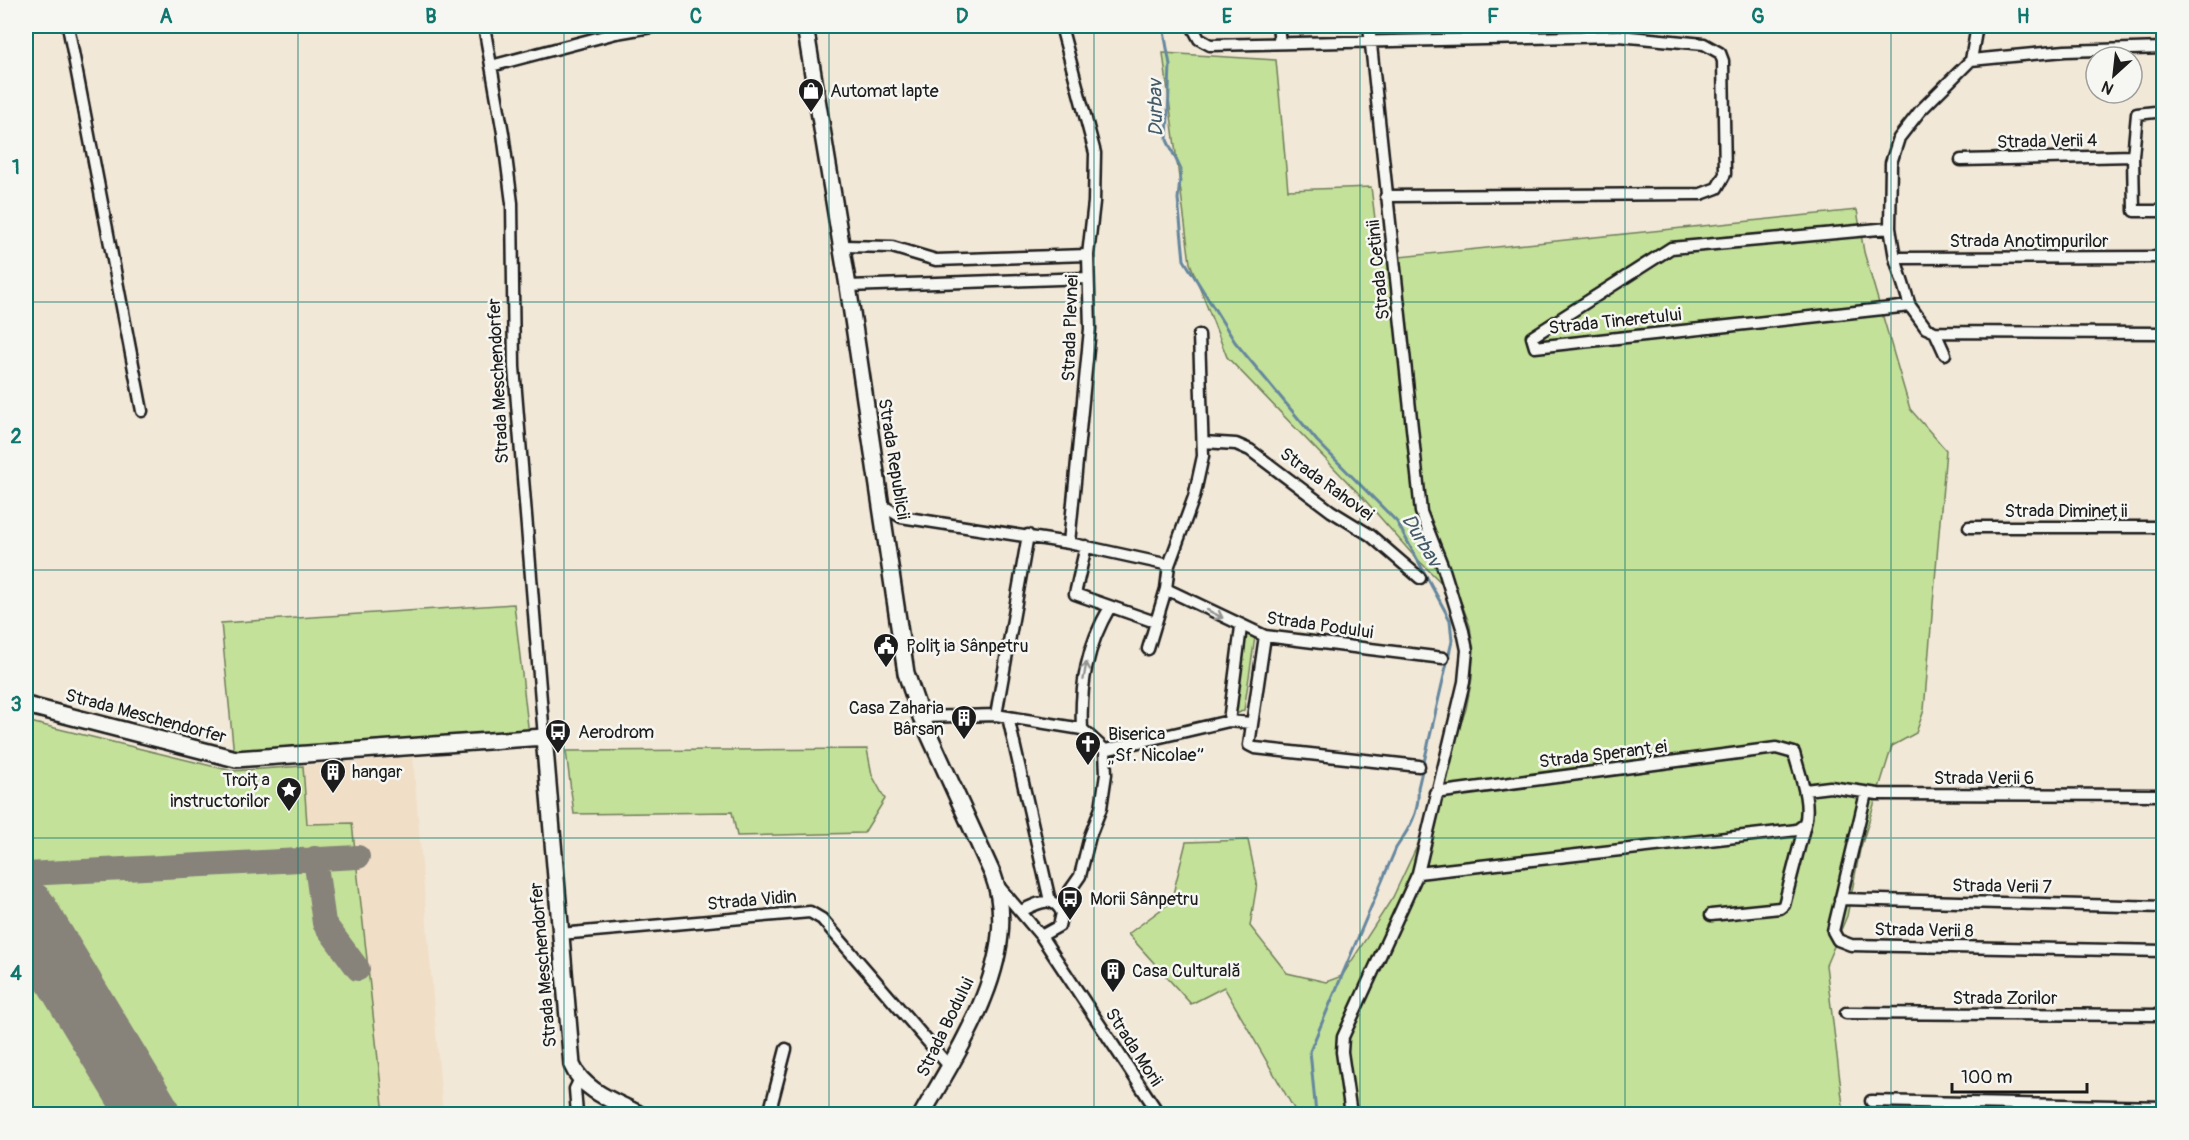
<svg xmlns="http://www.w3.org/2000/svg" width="2189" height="1140" viewBox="0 0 2189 1140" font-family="Pangolin,sans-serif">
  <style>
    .built { fill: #f0dfc6 }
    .green { fill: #c3e199; stroke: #707e5a; stroke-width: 1.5 }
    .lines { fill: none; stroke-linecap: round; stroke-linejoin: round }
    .stream { stroke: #65879e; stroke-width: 3 }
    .taxiway { stroke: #87827a; stroke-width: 24 }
    .runway { stroke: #87827a; stroke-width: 62 }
    .street-casing { stroke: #1c1c1c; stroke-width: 15 }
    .secondary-casing { stroke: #1c1c1c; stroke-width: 20 }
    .street { stroke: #f6f6f2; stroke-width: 10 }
    .secondary { stroke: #f6f6f2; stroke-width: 15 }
    .oneway { stroke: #949492 }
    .grid { fill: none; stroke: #0f766e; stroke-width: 1.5; stroke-opacity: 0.55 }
    .labels { text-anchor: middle; stroke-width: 5; stroke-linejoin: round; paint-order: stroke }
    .poi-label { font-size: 18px; fill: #1c1c1c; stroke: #f6f6f2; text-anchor: start }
    .street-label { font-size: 18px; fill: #1c1c1c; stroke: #f6f6f2 }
    .water-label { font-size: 20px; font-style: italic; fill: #465b68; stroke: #f6f6f2 }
    .neatline { fill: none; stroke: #0f766e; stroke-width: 2 }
    .grid-label { font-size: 20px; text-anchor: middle; font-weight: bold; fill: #0f766e }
  </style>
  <rect width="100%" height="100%" fill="#f2e8d8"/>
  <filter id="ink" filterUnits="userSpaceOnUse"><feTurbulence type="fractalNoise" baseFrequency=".0167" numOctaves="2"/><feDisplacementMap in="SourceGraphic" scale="12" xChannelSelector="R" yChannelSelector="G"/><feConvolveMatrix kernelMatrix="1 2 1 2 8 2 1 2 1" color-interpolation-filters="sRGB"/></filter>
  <g filter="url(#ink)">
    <path class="built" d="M26,721L232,771L413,757L443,1114H26Z"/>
    <path class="green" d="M1163,53L1276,60L1288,190L1371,187L1380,259L1857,210L1864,252L1910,409L1946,450L1924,710L1916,733L1892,746L1860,850L1847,916L1826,965L1844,1114H1297L1224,987L1191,1004L1128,934L1171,902L1186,842L1248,840L1257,883L1250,926L1287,973L1326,982L1342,976L1393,897L1419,842L1466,709L1472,678L1473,650L1470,626L1461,602L1413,555L1364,499L1227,357L1190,263Z
      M514,604L529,735L234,755L221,623Z
      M1244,632H1250L1255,637L1244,710L1237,714L1234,707Z
      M26,721L232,771L303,766L307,824L352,823L384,1114H26Z
      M867,749L872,775L885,799L864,833L737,836L732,812L574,814L566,751Z"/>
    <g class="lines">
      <path class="stream" d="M1163,26L1170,65L1167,140L1181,170L1178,199L1184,260L1235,342L1317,441L1397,522L1450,620L1452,641L1418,788C1420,812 1409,829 1396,848L1310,1051L1316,1114"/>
      <path class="taxiway" d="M315,858L324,923L358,969
        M26,874L358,857"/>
      <path class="runway" d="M26,911L149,1114"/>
      <defs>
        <path id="street" d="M68,26L142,411
          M484,26L503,133L512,203L514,367L544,737
          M1061,26L1095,153L1094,202L1088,255L1090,329L1069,543
          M1192,26L1199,39L1210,45L1619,36L1704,44L1720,53L1723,61L1725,174L1717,188L1701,194L1386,196
          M1278,26L1280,43
          M1516,26L1524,38
          M1971,60L2065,51L2164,48
          M491,66L616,33L657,26
          M2133,156L2134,211H2164
          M1961,160L2133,156L2137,114L2164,111
          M1890,228L1671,248L1532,337L1535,347L1910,306
          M842,246L892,247L936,260L1088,255
          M1895,258L2164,257
          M848,286L1088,278
          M1935,332L2164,333
          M1945,354L1935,332L1926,328L1910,306L1895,258L1890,228L1891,163L1899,138L1920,111L1971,60L1977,26
          M1203,442L1236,444L1250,450L1331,511L1370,535L1420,578
          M882,505L901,517L1069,543L1169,565
          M1969,527H2164
          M1086,546L1075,594L1155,622
          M1166,589L1265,636L1443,658
          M1265,636L1249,745L1255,748L1419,766
          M1148,649L1166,589L1169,565L1194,497L1203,456L1199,335
          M996,715L1028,535
          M921,717L996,715L1082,729L1105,750L1106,774L1101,808L1090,836L1080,876L1059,906
          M1008,717L1050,901
          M1229,721L1241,627
          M1082,729C1080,684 1087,646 1110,607
          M1105,750L1229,721L1251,723
          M1805,790L1830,787L1878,794L2164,795
          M1866,793L1833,931L1838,940L1851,945L2164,951
          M1418,873L1797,830L1805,824C1811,801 1800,776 1794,753L1776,748L1435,793
          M996,883L1041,936L1159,1114
          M1840,899L2164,907
          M1021,911C1036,904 1053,893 1062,913L1059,926L1041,936
          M1711,915L1780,908L1784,905L1805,824
          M560,934L810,912L822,919L949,1066
          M1846,1013L2164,1015
          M1871,1101L2164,1107
          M577,1114L575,1089L580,1079
          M769,1114L786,1049
          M1351,1114L1342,1052L1343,1037L1418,873L1464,682L1467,650L1463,631L1444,570L1421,512L1369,26"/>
        <path id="secondary" d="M805,26L848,286L906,673L921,717L993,875C1023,954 960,1048 922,1114
          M26,705L236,759L544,737L572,1065C583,1091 616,1102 639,1114"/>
      </defs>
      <use href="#street" class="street-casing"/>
      <use href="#secondary" class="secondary-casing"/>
      <use href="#street" class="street"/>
      <use href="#secondary" class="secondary"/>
    </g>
    <defs><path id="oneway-shaft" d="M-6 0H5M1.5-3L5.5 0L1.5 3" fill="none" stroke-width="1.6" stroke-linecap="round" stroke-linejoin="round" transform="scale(1.5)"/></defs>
    <g class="oneway">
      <use href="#oneway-shaft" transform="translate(1215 614) rotate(27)"/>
      <use href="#oneway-shaft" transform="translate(1085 671) rotate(-80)"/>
    </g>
  </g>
  <path class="grid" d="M298,26V1114M564,26V1114M829,26V1114M1094,26V1114M1360,26V1114M1625,26V1114M1891,26V1114M26,302H2164M26,570H2164M26,838H2164"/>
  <defs>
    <symbol id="shop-pin" viewBox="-11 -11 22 30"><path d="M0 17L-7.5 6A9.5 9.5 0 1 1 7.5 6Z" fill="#1c1c1c" stroke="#f6f6f2"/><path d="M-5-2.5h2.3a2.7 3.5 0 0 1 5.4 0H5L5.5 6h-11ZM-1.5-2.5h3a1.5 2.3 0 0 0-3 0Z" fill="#fff"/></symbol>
    <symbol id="civic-pin" viewBox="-11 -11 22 30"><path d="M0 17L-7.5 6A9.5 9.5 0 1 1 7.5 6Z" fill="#1c1c1c" stroke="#f6f6f2"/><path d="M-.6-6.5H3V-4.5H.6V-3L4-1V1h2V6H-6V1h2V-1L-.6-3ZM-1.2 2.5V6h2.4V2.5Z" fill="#fff"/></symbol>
    <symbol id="building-pin" viewBox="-11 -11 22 30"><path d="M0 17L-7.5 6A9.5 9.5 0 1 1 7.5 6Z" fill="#1c1c1c" stroke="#f6f6f2"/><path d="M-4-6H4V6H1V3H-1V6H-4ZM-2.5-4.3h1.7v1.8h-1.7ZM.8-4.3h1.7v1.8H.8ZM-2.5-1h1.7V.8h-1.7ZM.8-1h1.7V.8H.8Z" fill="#fff"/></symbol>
    <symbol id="bus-pin" viewBox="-11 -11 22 30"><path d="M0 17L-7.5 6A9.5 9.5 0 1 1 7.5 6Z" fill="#1c1c1c" stroke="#f6f6f2"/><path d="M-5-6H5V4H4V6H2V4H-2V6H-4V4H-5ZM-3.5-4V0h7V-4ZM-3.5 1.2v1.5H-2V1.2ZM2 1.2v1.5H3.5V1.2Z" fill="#fff"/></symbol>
    <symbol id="church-pin" viewBox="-11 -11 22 30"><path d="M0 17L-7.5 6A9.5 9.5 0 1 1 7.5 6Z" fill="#1c1c1c" stroke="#f6f6f2"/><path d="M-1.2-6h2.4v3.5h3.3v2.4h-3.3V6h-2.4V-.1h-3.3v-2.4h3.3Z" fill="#fff"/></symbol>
    <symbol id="sight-pin" viewBox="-11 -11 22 30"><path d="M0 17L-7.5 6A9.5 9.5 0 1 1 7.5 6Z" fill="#1c1c1c" stroke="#f6f6f2"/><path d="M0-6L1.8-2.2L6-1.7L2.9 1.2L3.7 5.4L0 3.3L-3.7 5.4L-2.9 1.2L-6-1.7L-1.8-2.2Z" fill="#fff"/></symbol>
  </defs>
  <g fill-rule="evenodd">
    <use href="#shop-pin" x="796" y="76" width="30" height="40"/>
    <use href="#civic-pin" x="871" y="631" width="30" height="40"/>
    <use href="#building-pin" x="949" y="703" width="30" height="40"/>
    <use href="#bus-pin" x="543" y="717" width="30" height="40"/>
    <use href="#church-pin" x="1073" y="729" width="30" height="40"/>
    <use href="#building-pin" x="318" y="757" width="30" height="40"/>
    <use href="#sight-pin" x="274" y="775" width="30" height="40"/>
    <use href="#bus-pin" x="1055" y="884" width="30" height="40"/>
    <use href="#building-pin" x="1098" y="956" width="30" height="40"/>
  </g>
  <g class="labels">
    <g class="poi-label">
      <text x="830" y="97">Automat lapte</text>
      <text x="906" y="652">Poliția Sânpetru</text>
      <text x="944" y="714" text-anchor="end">Casa Zaharia<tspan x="944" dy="21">Bârsan</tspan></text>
      <text x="578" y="738">Aerodrom</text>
      <text x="1108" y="740">Biserica<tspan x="1108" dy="21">„Sf. Nicolae”</tspan></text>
      <text x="352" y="778">hangar</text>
      <text x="270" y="786" text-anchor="end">Troița<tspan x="270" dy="21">instructorilor</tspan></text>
      <text x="1090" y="905">Morii Sânpetru</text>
      <text x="1132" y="977">Casa Culturală</text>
    </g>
    <g class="street-label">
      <text transform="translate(2047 141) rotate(-1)" y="6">Strada Verii 4</text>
      <text x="2029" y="247">Strada Anotimpurilor</text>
      <text transform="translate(1378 270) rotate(-96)" y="6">Strada Cetinii</text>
      <text transform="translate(1615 321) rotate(-6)" y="6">Strada Tineretului</text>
      <text transform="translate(1070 328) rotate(-88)" y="6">Strada Plevnei</text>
      <text transform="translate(498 381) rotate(-93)" y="6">Strada Meschendorfer</text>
      <text transform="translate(894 459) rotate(81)" y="6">Strada Republicii</text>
      <text transform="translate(1327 484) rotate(36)" y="6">Strada Rahovei</text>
      <text x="2066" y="517">Strada Dimineții</text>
      <text transform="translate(1320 625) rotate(8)" y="6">Strada Podului</text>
      <text transform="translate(146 716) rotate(15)" y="6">Strada Meschendorfer</text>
      <text transform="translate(1603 754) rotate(-7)" y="6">Strada Speranței</text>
      <text x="1984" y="784">Strada Verii 6</text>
      <text transform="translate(2002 886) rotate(1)" y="6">Strada Verii 7</text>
      <text transform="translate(752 900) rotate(-5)" y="6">Strada Vidin</text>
      <text transform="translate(1924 930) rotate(1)" y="6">Strada Verii 8</text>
      <text transform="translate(543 965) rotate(-95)" y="6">Strada Meschendorfer</text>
      <text x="2005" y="1004">Strada Zorilor</text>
      <text transform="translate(945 1027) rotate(-64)" y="6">Strada Bodului</text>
      <text transform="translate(1134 1047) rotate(57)" y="6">Strada Morii</text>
    </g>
    <g class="water-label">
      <text transform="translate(1155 108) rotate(-91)" y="7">Durbav</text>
      <text transform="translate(1422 540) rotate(59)" y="7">Durbav</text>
    </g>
  </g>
  <rect width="2189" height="1140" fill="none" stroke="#f6f6f2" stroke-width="66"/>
  <g transform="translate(2114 75) rotate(207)"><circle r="28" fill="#f6f6f2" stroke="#9f9f9c" stroke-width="1.5"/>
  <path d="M0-4.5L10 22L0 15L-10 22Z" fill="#1c1c1c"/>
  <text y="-9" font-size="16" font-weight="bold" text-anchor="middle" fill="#1c1c1c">N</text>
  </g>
  <path d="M1952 1083v9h135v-9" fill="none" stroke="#1c1c1c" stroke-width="3"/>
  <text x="1961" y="1083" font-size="18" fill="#1c1c1c" stroke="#f6f6f2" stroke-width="4.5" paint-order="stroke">100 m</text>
  <rect x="33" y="33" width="2123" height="1074" class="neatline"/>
  <g class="grid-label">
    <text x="166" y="23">A</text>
    <text x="431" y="23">B</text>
    <text x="696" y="23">C</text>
    <text x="962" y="23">D</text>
    <text x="1227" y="23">E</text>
    <text x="1493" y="23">F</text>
    <text x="1758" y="23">G</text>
    <text x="2023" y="23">H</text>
    <text x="16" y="174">1</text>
    <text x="16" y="443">2</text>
    <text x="16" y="711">3</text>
    <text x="16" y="980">4</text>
  </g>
</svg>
